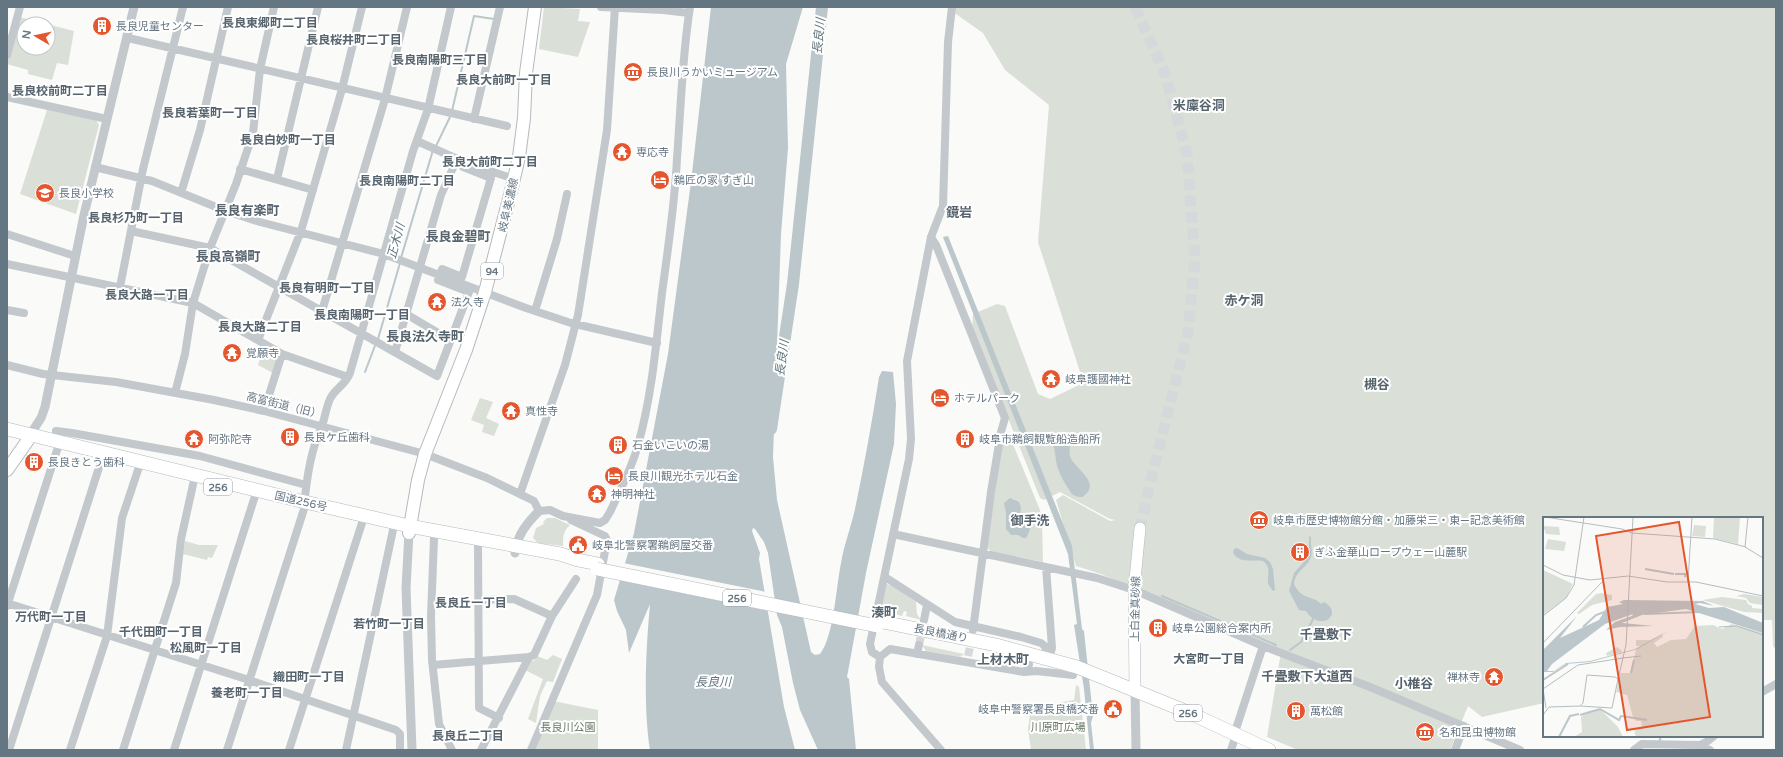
<svg xmlns="http://www.w3.org/2000/svg" width="1783" height="757" viewBox="0 0 1783 757" font-family="'Varela Round','Noto Sans JP',sans-serif">
  <style>
    .green { fill: #dadfd7; fill-rule: evenodd }
    .water { fill: #bbc7cb }
    .pier { fill: #fafaf8 }
    .lines { fill: none; stroke-linecap: round; stroke-linejoin: round }
    .stream { stroke: #bbc7cb; stroke-width: 2 }
    .river { stroke: #bbc7cb; stroke-width: 12 }
    .minor-tunnel { stroke: #d5d9db; stroke-width: 8; stroke-dasharray: 8 4; stroke-linecap: butt }
    .secondary-tunnel { stroke: #d5d9db; stroke-width: 11; stroke-dasharray: 11 5.5; stroke-linecap: butt }
    .secondary-casing { stroke: #b3babf; stroke-width: 12 }
    .primary-casing { stroke: #b5babe; stroke-width: 14 }
    .trunk-casing { stroke: #b4b9bd; stroke-width: 14 }
    .minor { stroke: #c3c8cc; stroke-width: 8 }
    .tertiary { stroke: #c3c8cc; stroke-width: 9 }
    .secondary { stroke: #fff; stroke-width: 11 }
    .primary { stroke: #fff; stroke-width: 12 }
    .trunk { stroke: #fff; stroke-width: 13 }
    .trunk-bridge-casing { stroke: #b4b9bd; stroke-width: 14; stroke-linecap: butt }
    .trunk-bridge { stroke: #fff; stroke-width: 13 }
    .labels { text-anchor: middle; stroke-width: 4; stroke-linejoin: round; paint-order: stroke }
    .shield { fill: #fff; stroke: #939fa8; stroke-width: 1 }
    .shield-label { font-size: 10px; font-weight: bold; fill: #657683 }
    .poi-label { font-size: 11px; fill: #657683; stroke: #fff; text-anchor: start }
    .street-label { font-size: 11px; fill: #657683; stroke: #fff }
    .park-label { font-size: 11px; fill: #687a64; stroke: #fff }
    .neighbourhood-label { font-size: 12px; font-weight: bold; fill: #57646e; stroke: #fff }
    .water-label { font-size: 12px; font-style: italic; fill: #60757c; stroke: #fff }
    .quarter-label { font-size: 13px; font-weight: bold; fill: #57646e; stroke: #fff }
    .inset-river { fill: none; stroke: #bbc7cb; stroke-width: 2 }
    .inset-road { fill: none; stroke: #b5bdc2; stroke-width: 1 }
    .view { fill: #e4572e; fill-opacity: 0.15; stroke: #e4572e; stroke-width: 2 }
    .inset-edge { fill: none; stroke: #657683; stroke-width: 2 }
  </style>
  <rect width="100%" height="100%" fill="#fafaf8"/>
  <path class="green" d="M544,7L580,9L578,21L590,22L578,57L539,49Z
    M946,7H1776V650L1773,646L1772,620H1762V518H1544V703L1482,717L1468,706L1450,750H1298L1267,737L1281,652L1263,646L1101,574L1076,566L1056,500L1063,495L1110,521L1116,520L1110,519L1060,492L1044,500L1040,498L972,328L973,314L997,304L1005,306L1038,394L1050,399L1079,385L1081,375L1038,242L1049,105L1005,70L983,33Z
    M19,17L74,31L68,65L57,63L52,80L28,74V70L7,64ZM24,24H48V48H24Z
    M47,110L96,120L99,125L76,214L20,194Z
    M272,352L277,358L273,373L258,365L261,356L271,358Z
    M480,398L493,402L486,418L499,424L494,436L482,432L484,425L471,420Z
    M1008,432L1040,510L1042,520L1043,562L990,551L987,547L1003,433Z
    M547,518H555L570,525C563,531 563,537 563,546L538,543L533,538L536,528L544,524L543,522Z
    M185,541L199,545H218L212,558L208,557L207,560L183,554Z
    M887,584L896,587L916,602L917,614L921,620L906,616L907,612L904,611L902,616L886,612L887,607L881,605L885,586Z
    M922,645L964,654L960,657L926,651Z
    M553,655L562,659L553,682L547,681L540,696L536,723L528,719L543,679L525,670L530,660L534,661L537,656L547,660Z
    M1076,685L1079,687L1086,750H1031L1028,729L1031,707H1037L1074,700Z
    M553,701L598,710V750H534Z"/>
  <path class="water" d="M711,7H803L786,64L788,148L781,234L773,457L777,500L811,652L815,655L820,654C834,636 836,587 841,563C844,545 851,527 855,509C864,466 872,422 879,377L882,371L893,372L896,404L894,444L866,573L847,677L849,679L856,750H818L800,710L793,683L782,627L777,615L768,553L764,542L755,529L753,528L752,531L760,553L759,559L784,707L795,750H650C643,706 646,648 650,604L629,653L626,630L617,611L614,600L634,533L668,354L691,182Z
    M948,236L1072,546L1082,629L1084,631L1093,716L1091,723L1094,750H1090L1084,689L1074,625L1077,624L1068,554L943,237Z
    M1055,436L1070,440C1070,445 1069,451 1070,456C1073,468 1104,483 1082,497C1071,497 1071,492 1066,485C1059,473 1056,466 1055,452C1054,446 1051,444 1053,437Z
    M1010,498L1019,502L1021,507L1020,516C1033,519 1032,528 1026,538H1023L1018,535H1011L1006,529V513L1004,503Z
    M1309,536L1311,537C1310,543 1313,551 1311,557C1307,568 1295,571 1294,584C1302,601 1313,595 1321,604L1324,602C1345,614 1320,633 1306,611L1299,610L1289,591L1294,573L1309,556Z
    M1237,548L1247,554L1265,558L1270,562L1273,569L1275,590L1273,591L1268,584C1267,574 1272,568 1263,561C1252,559 1240,564 1233,553L1234,549Z"/>
  <path class="pier" d="M623,563L766,592L769,611L618,580Z"/>
  <g class="lines">
    <path class="stream" d="M452,111L474,16L494,19
      M436,146L450,117
      M401,258L433,150
      M378,339L400,263
      M365,372L376,343
      M1162,596L1276,645
      M1290,650L1301,642L1313,619
      M1659,743L1661,736"/>
    <path class="river" d="M771,429L793,284L822,7"/>
    <path class="minor-tunnel" d="M919,645L923,626
      M968,656L972,637"/>
    <path class="secondary-tunnel" d="M1135,7L1166,76L1187,155L1195,259L1188,333L1152,475L1140,528"/>
    <defs>
      <path id="secondary" d="M1135,691L1134,590L1140,528"/>
      <path id="primary" d="M7,470L28,440
        M409,533L418,480L425,454L466,350L485,292L512,187L519,157L524,118L526,73L535,7"/>
      <path id="trunk" d="M7,429L305,502L409,526L560,554L578,560L598,564
        M878,621L996,645L1077,667L1190,713L1269,750"/>
    </defs>
    <use href="#secondary" class="secondary-casing"/>
    <use href="#primary" class="primary-casing"/>
    <use href="#trunk" class="trunk-casing"/>
    <path class="minor" d="M601,7L663,10L689,13
      M128,38L507,126
      M7,55L20,7
      M7,97L107,119
      M474,119L500,7
      M417,141L464,162L514,179
      M95,167L152,181L226,211L260,222L384,254L526,308L571,323L657,343
      M240,169L313,190
      M277,179L318,7
      M181,193L200,130L228,7
      M131,231L210,248L437,376L469,292L438,280L442,269L462,277L491,178L463,167L457,159
      M7,234L75,256
      M931,237L936,245L1005,418L1001,432L991,492L973,630
      M7,264L193,303L282,354L348,377
      M120,287L143,169L183,7
      M7,310L24,313
      M322,311L385,99L407,7
      M535,311L557,239L567,194
      M406,314L450,340
      M258,340L301,231L342,89L362,7
      M395,352L441,195L457,159
      M7,365L43,374L116,382L214,400L264,411L425,454L487,478L534,501L539,511L550,510L563,516L600,523L605,520L610,512C620,490 632,468 638,445C652,396 656,344 662,293C668,248 675,203 677,158C681,107 682,57 690,7
      M175,393L185,354L193,303L210,248L236,184L253,133L260,69L274,7
      M264,411L282,354
      M56,444V431L72,433L200,456L306,485
      M520,494L565,365L578,315L607,130L615,7
      M893,534L1097,578L1134,590L1263,646L1370,687L1520,750
      M434,538L431,616L432,660L439,724L452,750
      M478,546L479,708L499,718
      M1046,567L1052,648L1049,658
      M885,577L955,622L1021,637L1041,643L1046,647L1044,657
      M479,600L514,599L552,616
      M7,603L249,680L396,730L400,734V750
      M7,606L58,447
      M924,620L927,605
      M917,654L919,645
      M880,657L872,652L870,644L909,459L911,439L907,361L931,237L943,206L948,42L952,7
      M1023,658L1029,664L1028,669L1024,672
      M433,665L529,657
      M1762,692L1776,684
      M1234,735L1263,646
      M1700,745L1708,741L1714,736
      M9,750L102,458
      M70,750L107,636L122,518L139,467
      M123,750L176,583L181,539L194,480
      M174,750L255,496
      M227,750L304,509C306,481 310,451 322,426C325,417 326,408 330,399C335,388 345,386 350,373L413,151L428,109L451,7
      M289,750L362,523
      M346,750L393,530
      M481,750L529,657L534,655L552,616L576,579
      M531,750L597,595L607,540L605,536L571,520
      M941,750L882,682L879,667L880,657L890,649L1024,672L1036,671L1073,675
      M1231,750L1234,741
      M1455,750L1464,726
      M1634,750L1642,744L1700,745L1710,750"/>
    <path class="tertiary" d="M28,438L41,418L45,407L84,215L134,7
      M409,533L406,588L412,750
      M515,553C517,535 527,523 539,511
      M1135,691L1136,750"/>
    <use href="#secondary" class="secondary"/>
    <use href="#primary" class="primary"/>
    <use href="#trunk" class="trunk"/>
    <defs>
      <path id="trunk-bridge" d="M597,569L877,626"/>
    </defs>
    <use href="#trunk-bridge" class="trunk-bridge-casing"/>
    <use href="#trunk-bridge" class="trunk-bridge"/>
  </g>
  <defs>
    <symbol id="building-disc" viewBox="-11 -11 22 22"><circle r="9.5" fill="#e4572e" stroke="#fff"/><path d="M-4-6H4V6H1V3H-1V6H-4ZM-2.5-4.3h1.7v1.8h-1.7ZM.8-4.3h1.7v1.8H.8ZM-2.5-1h1.7V.8h-1.7ZM.8-1h1.7V.8H.8Z" fill="#fff"/></symbol>
    <symbol id="museum-disc" viewBox="-11 -11 22 22"><circle r="9.5" fill="#e4572e" stroke="#fff"/><path d="M0-6L6-3V-2H-6V-3ZM-5-1h2V3h-2ZM-1-1h2V3h-2ZM3-1h2V3H3ZM-6 4H6V6H-6Z" fill="#fff"/></symbol>
    <symbol id="temple-disc" viewBox="-11 -11 22 22"><circle r="9.5" fill="#e4572e" stroke="#fff"/><path d="M0-6L5-2H3V0L6.5 2.5H4V6H1.5V3h-3V6H-4V2.5H-6.5L-3 0V-2H-5Z" fill="#fff"/></symbol>
    <symbol id="hotel-disc" viewBox="-11 -11 22 22"><circle r="9.5" fill="#e4572e" stroke="#fff"/><path d="M-6-4.5h1.5V1H6V5H4.5V3h-9V5H-6ZM-4 0a1.8 1.8 0 1 1 3.6 0ZM.5 0V-2.5h3Q6-2.5 6 0Z" fill="#fff"/></symbol>
    <symbol id="school-disc" viewBox="-11 -11 22 22"><circle r="9.5" fill="#e4572e" stroke="#fff"/><path d="M0-5L7-2L0 1L-7-2ZM-4 1L0 2.5L4 1V4Q0 6-4 4Z" fill="#fff"/></symbol>
    <symbol id="civic-disc" viewBox="-11 -11 22 22"><circle r="9.5" fill="#e4572e" stroke="#fff"/><path d="M-.6-6.5H3V-4.5H.6V-3L4-1V1h2V6H-6V1h2V-1L-.6-3ZM-1.2 2.5V6h2.4V2.5Z" fill="#fff"/></symbol>
  </defs>
  <g fill-rule="evenodd">
    <use href="#building-disc" x="91" y="15" width="22" height="22"/>
    <use href="#museum-disc" x="622" y="61" width="22" height="22"/>
    <use href="#temple-disc" x="611" y="141" width="22" height="22"/>
    <use href="#hotel-disc" x="649" y="169" width="22" height="22"/>
    <use href="#school-disc" x="34" y="182" width="22" height="22"/>
    <use href="#temple-disc" x="426" y="291" width="22" height="22"/>
    <use href="#temple-disc" x="221" y="342" width="22" height="22"/>
    <use href="#temple-disc" x="1040" y="368" width="22" height="22"/>
    <use href="#hotel-disc" x="929" y="387" width="22" height="22"/>
    <use href="#temple-disc" x="500" y="400" width="22" height="22"/>
    <use href="#building-disc" x="279" y="426" width="22" height="22"/>
    <use href="#temple-disc" x="183" y="428" width="22" height="22"/>
    <use href="#building-disc" x="954" y="428" width="22" height="22"/>
    <use href="#building-disc" x="607" y="434" width="22" height="22"/>
    <use href="#building-disc" x="23" y="451" width="22" height="22"/>
    <use href="#hotel-disc" x="603" y="465" width="22" height="22"/>
    <use href="#temple-disc" x="586" y="483" width="22" height="22"/>
    <use href="#museum-disc" x="1248" y="509" width="22" height="22"/>
    <use href="#civic-disc" x="567" y="534" width="22" height="22"/>
    <use href="#building-disc" x="1289" y="541" width="22" height="22"/>
    <use href="#building-disc" x="1147" y="617" width="22" height="22"/>
    <use href="#temple-disc" x="1483" y="666" width="22" height="22"/>
    <use href="#civic-disc" x="1102" y="698" width="22" height="22"/>
    <use href="#building-disc" x="1285" y="700" width="22" height="22"/>
    <use href="#museum-disc" x="1414" y="721" width="22" height="22"/>
  </g>
  <g class="labels">
    <g class="shield">
      <rect x="481" y="263" width="22" height="16" rx="3"/>
      <rect x="204" y="479" width="28" height="16" rx="3"/>
      <rect x="723" y="590" width="28" height="16" rx="3"/>
      <rect x="1174" y="705" width="28" height="16" rx="3"/>
    </g>
    <g class="shield-label">
      <text x="492" y="275">94</text>
      <text x="218" y="491">256</text>
      <text x="737" y="602">256</text>
      <text x="1188" y="717">256</text>
    </g>
    <g class="poi-label">
      <text x="116" y="30">長良児童センター</text>
      <text x="647" y="76">長良川うかいミュージアム</text>
      <text x="636" y="156">専応寺</text>
      <text x="674" y="184">鵜匠の家 すぎ山</text>
      <text x="59" y="197">長良小学校</text>
      <text x="451" y="306">法久寺</text>
      <text x="246" y="357">覚願寺</text>
      <text x="1065" y="383">岐阜護國神社</text>
      <text x="954" y="402">ホテルパーク</text>
      <text x="525" y="415">真性寺</text>
      <text x="304" y="441">長良ケ丘歯科</text>
      <text x="208" y="443">阿弥陀寺</text>
      <text x="979" y="443">岐阜市鵜飼観覧船造船所</text>
      <text x="632" y="449">石金いこいの湯</text>
      <text x="48" y="466">長良きとう歯科</text>
      <text x="628" y="480">長良川観光ホテル石金</text>
      <text x="611" y="498">神明神社</text>
      <text x="1273" y="524">岐阜市歴史博物館分館・加藤栄三・東―記念美術館</text>
      <text x="592" y="549">岐阜北警察署鵜飼屋交番</text>
      <text x="1314" y="556">ぎふ金華山ロープウェー山麓駅</text>
      <text x="1172" y="632">岐阜公園総合案内所</text>
      <text x="1480" y="681" text-anchor="end">禅林寺</text>
      <text x="1099" y="713" text-anchor="end">岐阜中警察署長良橋交番</text>
      <text x="1310" y="715">萬松館</text>
      <text x="1439" y="736">名和昆虫博物館</text>
    </g>
    <g class="street-label">
      <text transform="translate(508 205) rotate(-77)" y="4">岐阜美濃線</text>
      <text transform="translate(284 405) rotate(14)" y="4">高富街道（旧）</text>
      <text transform="translate(301 501) rotate(13)" y="4">国道256号</text>
      <text transform="translate(1135 609) rotate(-89)" y="4">上白金真砂線</text>
      <text transform="translate(941 633) rotate(11)" y="4">長良橋通り</text>
    </g>
    <g class="park-label">
      <text x="568" y="731">長良川公園</text>
      <text x="1058" y="731">川原町広場</text>
    </g>
    <g class="neighbourhood-label">
      <text x="270" y="27">長良東郷町二丁目</text>
      <text x="354" y="44">長良桜井町二丁目</text>
      <text x="440" y="64">長良南陽町三丁目</text>
      <text x="504" y="84">長良大前町一丁目</text>
      <text x="60" y="95">長良校前町二丁目</text>
      <text x="210" y="117">長良若葉町一丁目</text>
      <text x="288" y="144">長良白妙町一丁目</text>
      <text x="490" y="166">長良大前町二丁目</text>
      <text x="407" y="185">長良南陽町二丁目</text>
      <text x="136" y="222">長良杉乃町一丁目</text>
      <text x="327" y="292">長良有明町一丁目</text>
      <text x="147" y="299">長良大路一丁目</text>
      <text x="362" y="319">長良南陽町一丁目</text>
      <text x="260" y="331">長良大路二丁目</text>
      <text x="471" y="607">長良丘一丁目</text>
      <text x="51" y="621">万代町一丁目</text>
      <text x="389" y="628">若竹町一丁目</text>
      <text x="161" y="636">千代田町一丁目</text>
      <text x="206" y="652">松風町一丁目</text>
      <text x="1209" y="663">大宮町一丁目</text>
      <text x="309" y="681">織田町一丁目</text>
      <text x="247" y="697">養老町一丁目</text>
      <text x="468" y="740">長良丘二丁目</text>
    </g>
    <g class="water-label">
      <text transform="translate(819 36) rotate(-84)" y="4">長良川</text>
      <text transform="translate(396 241) rotate(-74)" y="4">正木川</text>
      <text transform="translate(782 358) rotate(-82)" y="4">長良川</text>
      <text x="713" y="686">長良川</text>
    </g>
    <g class="quarter-label">
      <text x="1199" y="110">米廩谷洞</text>
      <text x="247" y="215">長良有楽町</text>
      <text x="959" y="217">鏡岩</text>
      <text x="458" y="241">長良金碧町</text>
      <text x="228" y="261">長良高嶺町</text>
      <text x="1244" y="305">赤ケ洞</text>
      <text x="425" y="341">長良法久寺町</text>
      <text x="1377" y="389">槻谷</text>
      <text x="1030" y="525">御手洗</text>
      <text x="884" y="617">湊町</text>
      <text x="1326" y="639">千畳敷下</text>
      <text x="1003" y="664">上材木町</text>
      <text x="1307" y="681">千畳敷下大道西</text>
      <text x="1414" y="688">小椎谷</text>
    </g>
  </g>
  <g transform="translate(1543 517)">
    <rect width="220" height="220" fill="#fafaf8"/>
    <path d="M173,0H197L195,27L170,21L171,1L165,0ZM151,8L163,9L162,20L149,19ZM0,9L16,10L17,18L3,17ZM5,22L23,25L21,34L2,32ZM0,53L30,67L23,81L0,98ZM59,76L69,78V83L49,88L36,97L34,96L53,77ZM201,77L220,80V88L207,86L203,81L193,79ZM179,80L203,83L205,87L209,89V91L220,92V96L201,95L159,83ZM189,107L220,116V220H93L91,214L99,210L98,204H93L90,200L84,178L73,175L77,156H87L93,133L100,129H93V123H107L119,117L120,120L111,126L114,130L128,123L143,122L152,109L170,108L179,112ZM74,130L80,135L64,139L63,136ZM57,192L75,210L80,220H31L39,215L38,200L46,194Z" fill="#dadfd7"/>
    <path d="M81,83L160,84L171,89L157,86L152,87L166,91L181,90L220,106V116L143,92L99,98L79,106L111,109L77,110L63,113L72,105L89,99L90,97L62,107L9,147L4,154H11L23,146L47,144L92,132L127,113L95,132L47,145L23,147L10,155H0V133L34,99L17,121L56,103L64,90L80,87L76,85Z" fill="#bbc7cb"/>
    <path class="inset-river" d="M102,52L131,57M132,57H142V60M102,97L157,95M40,110L53,98L64,94M88,156L91,143M0,163L25,147M37,198L57,192L76,203L78,199L104,203M16,220L27,199L36,197"/>
    <path class="inset-road" d="M2,0L79,12L89,16M205,0L202,30L220,41M89,16L172,22L203,30M0,48L20,58L47,63L85,59M85,59L124,65H153L220,79M145,64L149,0M0,99L23,81L31,68L41,0M176,110L194,109L220,118M0,126L60,64M80,141L98,139M0,172L35,148L80,141M0,172L3,191M37,189L69,191L75,162M37,189L40,186L44,158L72,160L75,162L83,128L90,0M0,198L6,190L37,189"/>
    <path class="view" d="M136,5L167,200L84,213L53,19Z"/>
    <rect width="220" height="220" class="inset-edge"/>
  </g>
  <rect width="1783" height="757" fill="none" stroke="#657683" stroke-width="16"/>
  <g transform="translate(36 36) rotate(279)"><circle r="19" fill="#ffffff" stroke="#c1c8cd"/>
  <path d="M0-3L7 15L0 10L-7 15Z" fill="#e4572e"/>
  <text y="-6" font-size="11" font-weight="bold" text-anchor="middle" fill="#657683">N</text>
  </g>
</svg>
